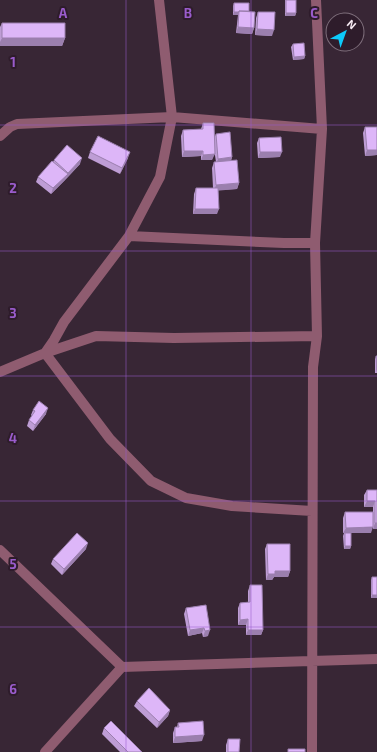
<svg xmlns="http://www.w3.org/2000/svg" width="377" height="752" viewBox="0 0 377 752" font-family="'Exo 2',sans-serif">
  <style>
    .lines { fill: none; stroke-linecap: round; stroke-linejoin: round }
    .minor { stroke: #8f5c70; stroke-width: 10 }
    .wall { fill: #be9dd5 }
    .shaded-wall { fill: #9b7fae }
    .building { fill: #ddb6f8; stroke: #9b7fae }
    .grid { fill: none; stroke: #9a5ccc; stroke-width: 1; stroke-opacity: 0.55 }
    .grid-label { font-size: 13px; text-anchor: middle; font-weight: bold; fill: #9a5ccc; stroke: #2e1c2b; stroke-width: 4; stroke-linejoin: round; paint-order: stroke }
  </style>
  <rect width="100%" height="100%" fill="#382635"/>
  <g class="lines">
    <path class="minor" d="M0,136L10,127L17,124L172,117L322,129
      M129,236L284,243H315
      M45,353L54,340L64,322L129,236L160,177L172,117L159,0
      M45,353L96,336L174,338L317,336
      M0,372L45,353L110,439L151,481L186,498L232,506L312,511
      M0,550L122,667L377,659
      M45,752L122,667
      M312,752L313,367L317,336L315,243L322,129L316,0"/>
  </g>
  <path class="wall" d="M285,0H296V13L295,16H285Z
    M234,3L249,11L254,28L252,34L236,33L238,15H233V6Z
    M258,12L272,36L255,35L256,18Z
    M2,23L65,38L62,46H0V27Z
    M293,44L305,56L304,59L293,60L291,47Z
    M203,123L214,138L216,134L232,157L231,161L239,183L237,189L218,190L217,214H193L194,194L196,188H213L212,168L214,162H216L214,149L212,160H201V156L182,157L181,136L183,130L201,129Z
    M365,127H377V155L365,156L363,133Z
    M259,138L280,157L258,158L257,143Z
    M90,152L128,158L120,174L88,158Z
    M54,160L80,164L66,179L51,194L36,182L38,177L53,162Z
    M376,356L377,373H375V359Z
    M33,410L46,414L33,431L27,426L29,420L32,416L31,415Z
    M367,490H377V529H373V507H364V495Z
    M345,512L371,533H351V546L350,549H344L343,536L344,533H343V518Z
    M267,544L290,571L288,577H274L272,580H266L265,549Z
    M86,549L62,575L51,564L53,559Z
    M372,577L377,598H371V580Z
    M250,585L263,630L261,635H246V625H238V608L240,603L248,602V591Z
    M206,605L208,636L203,637L202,633L188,636L184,614L186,608Z
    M137,701L170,710L168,716L157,728L134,706Z
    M178,723L202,741L173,743V733L175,727H177Z
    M104,728L142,752H120L102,734Z
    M228,739L239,752H226V745Z"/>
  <path class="shaded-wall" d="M234,12H239L238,15H233Z
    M286,13H296L295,16H285Z
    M238,27L254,28L252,34L236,33Z
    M257,29L274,30L272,36L255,35Z
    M2,38H65L62,46H0V42Z
    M305,56L304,59L293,60L294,57Z
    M367,150H377V155L365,156Z
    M184,151H203L201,156L182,157Z
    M130,152L128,158L120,174L122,168Z
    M260,152H282L280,157L258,158Z
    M215,154L212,160H201L203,155Z
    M232,157L230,163L216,164L218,159Z
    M82,158L80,164L66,179L68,173Z
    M68,174L65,180L51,194L53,188Z
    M239,183L237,189L214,191L216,185Z
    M195,209H219L217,214H193Z
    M48,408L46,414L33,431L35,425Z
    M367,501H375L373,507H364Z
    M375,523H377V529H373Z
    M373,527L371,533H343L346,528Z
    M88,543L86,549L62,575L64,569Z
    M345,546H351L350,549H344Z
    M275,571H290L288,577H274L272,580H266L268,574Z
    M372,595H377V598H371Z
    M248,619L246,625H238L240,620Z
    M204,628L202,633L188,636L190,630Z
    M210,630L208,636L203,637L205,631Z
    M248,630H263L261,635H246Z
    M170,710L168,716L157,728L159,722Z
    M204,735L202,741L173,743L175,737Z"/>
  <path class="building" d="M286,0H296V13H286Z
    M234,3H249V11H239V12H234Z
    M239,11L255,12L254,28L238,27Z
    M258,12H275L274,30L257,29Z
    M2,23H65V38H2Z
    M304,43L305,56L294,57L293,44Z
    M203,123H214L215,154L203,155V151H184L183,130L203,129Z
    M365,127H377V150H367Z
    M230,132L232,157L218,159L216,134Z
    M98,136L130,152L122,168L90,152Z
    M281,137L282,152H260L259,138Z
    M67,145L82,158L68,173L54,160Z
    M237,160L239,183L216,185L214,162Z
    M52,161L68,174L53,188L38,177Z
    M196,188H218L219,209H195Z
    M376,356H377V370Z
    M39,401L48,408L35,425L29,420L35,411L33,410Z
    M367,490H377V523H375V501H367Z
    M345,512H373V527L346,528Z
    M77,533L88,543L64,569L53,559Z
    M345,533H351V546H345Z
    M267,544H290V571H275V574H268Z
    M372,577H377V595H372Z
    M250,585H262L263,630H248V619L240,620V603L250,602Z
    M206,605L210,630L205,631L204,628L190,630L186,608Z
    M149,688L170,710L159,722L137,701Z
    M111,721L142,752H128L104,728Z
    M203,721L204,735L175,737V727H179L178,723Z
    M228,739H240L239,752H228Z
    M288,749H305V752H288Z"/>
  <path class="grid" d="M126,0V752M251,0V752M0,125H377M0,251H377M0,376H377M0,501H377M0,627H377"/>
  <g class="grid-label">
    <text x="63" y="18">A</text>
    <text x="188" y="18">B</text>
    <text x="314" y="18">C</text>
    <text x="13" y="67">1</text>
    <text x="13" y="193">2</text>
    <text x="13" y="318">3</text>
    <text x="13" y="443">4</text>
    <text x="13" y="569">5</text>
    <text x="13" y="694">6</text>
  </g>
  <g transform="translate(345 32) rotate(41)"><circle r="19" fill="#2e1c2b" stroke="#7e6e7b"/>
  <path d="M0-3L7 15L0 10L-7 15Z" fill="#0dcafa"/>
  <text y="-6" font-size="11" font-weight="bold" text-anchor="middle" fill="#f6eaf3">N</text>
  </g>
</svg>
